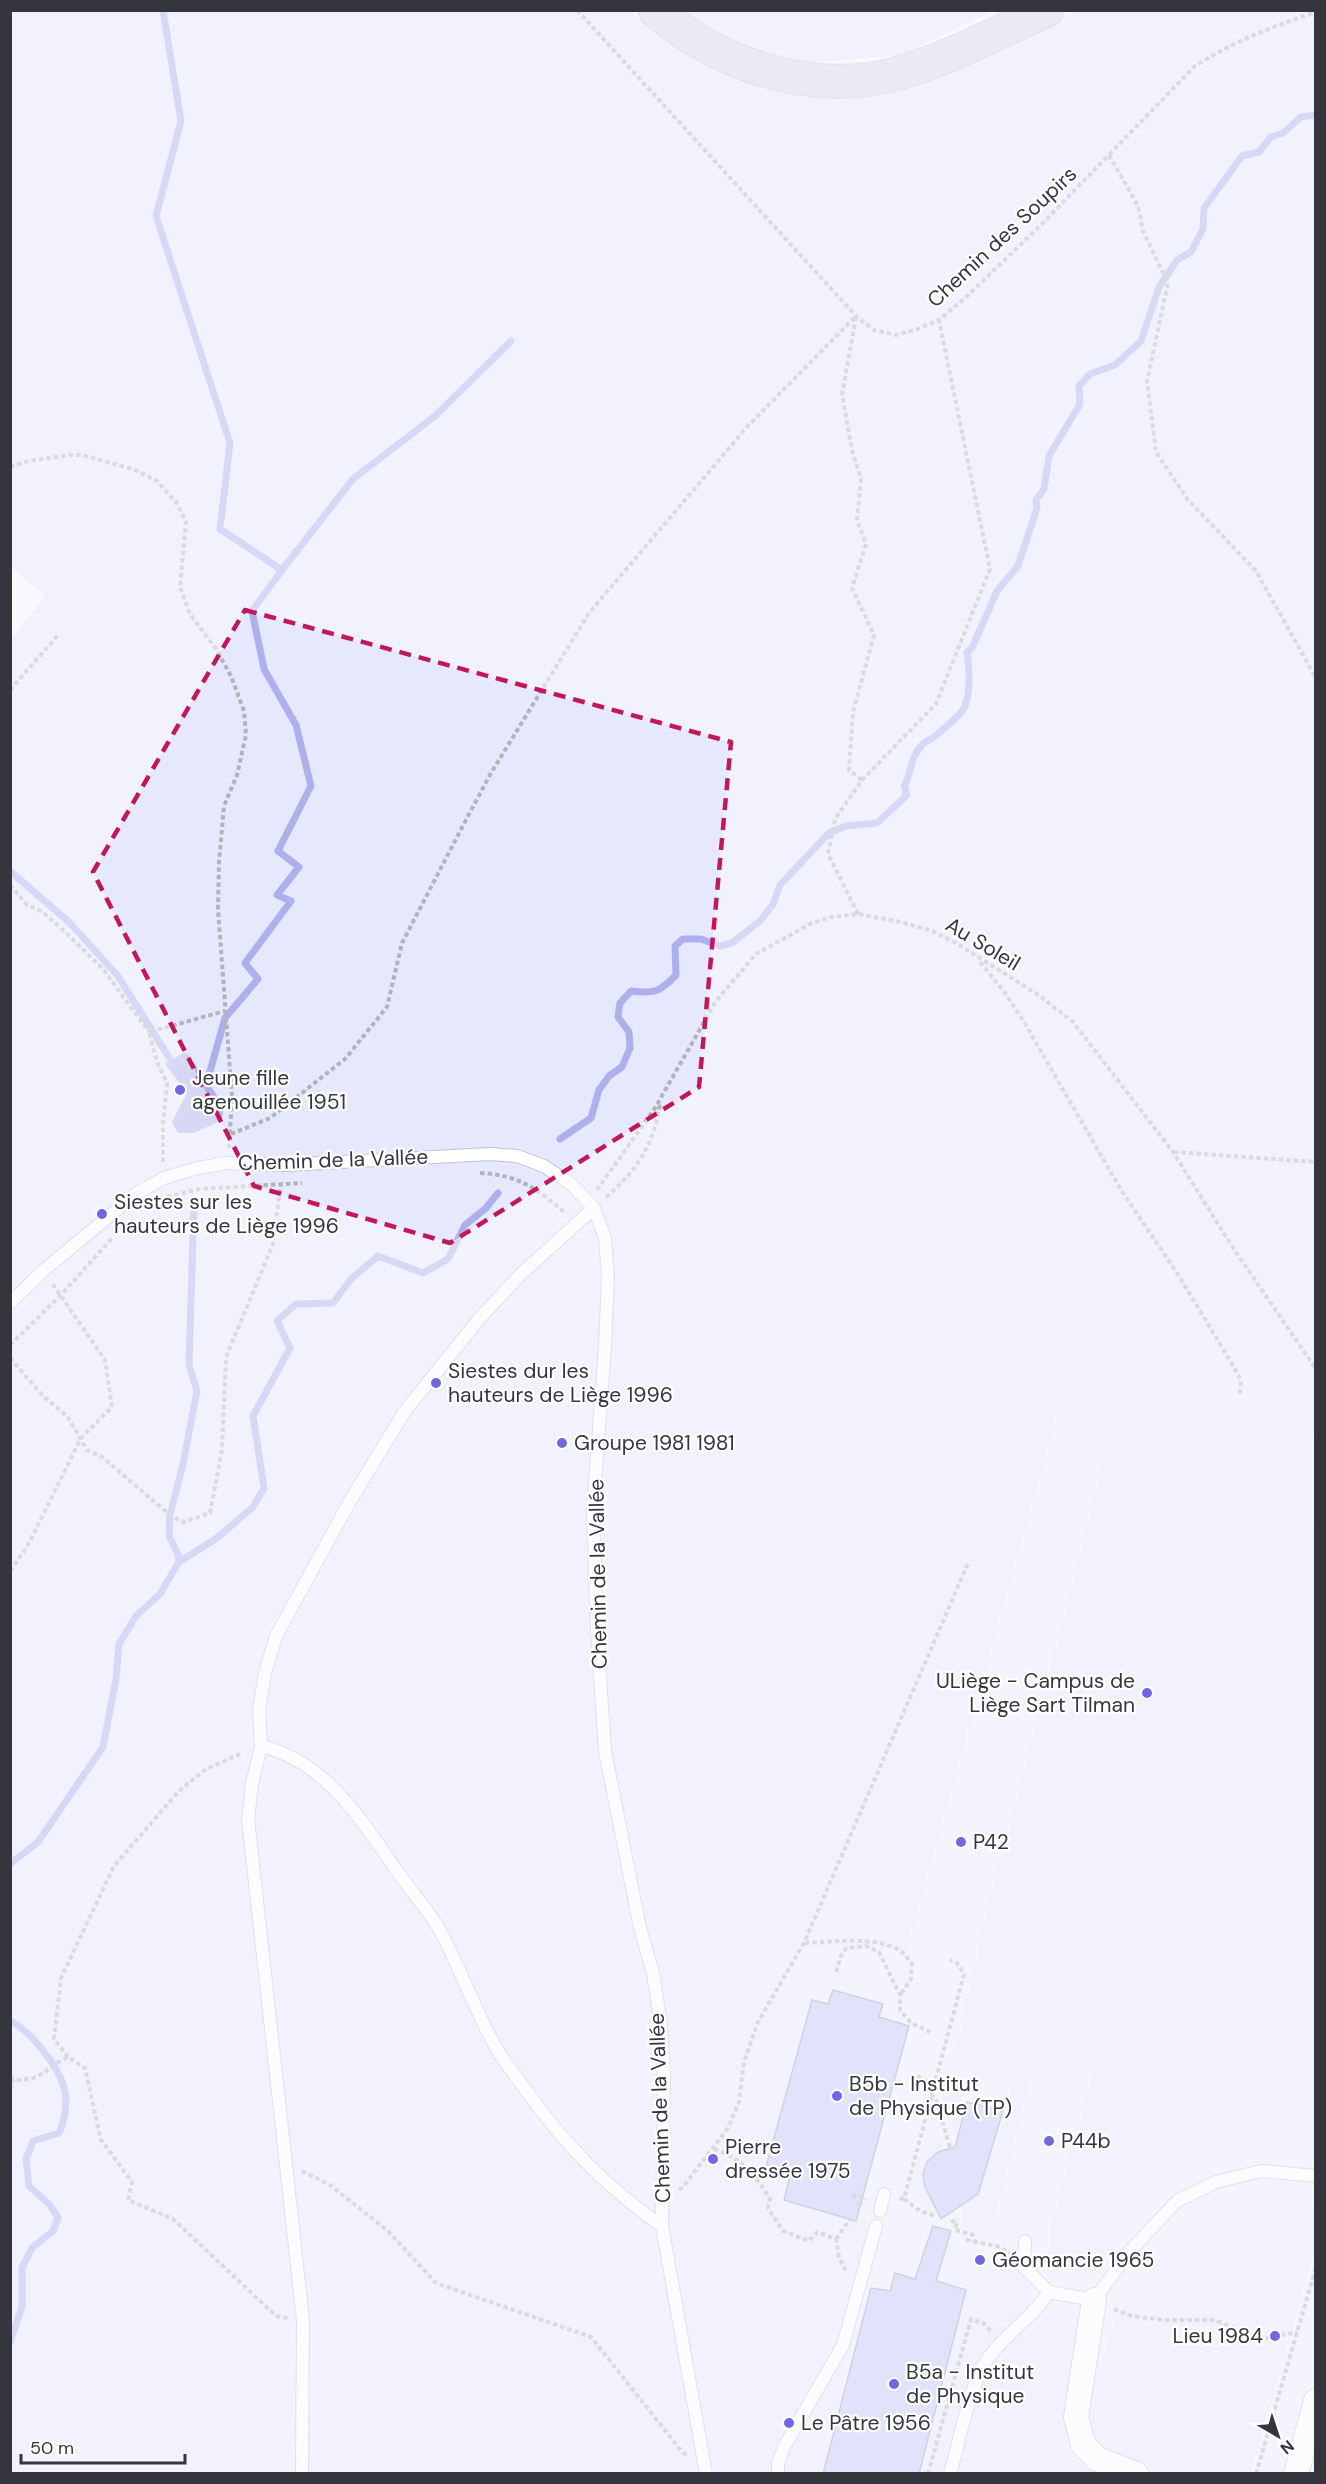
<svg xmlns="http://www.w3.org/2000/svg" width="1326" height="2484" viewBox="0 0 1326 2484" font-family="'DM Sans',sans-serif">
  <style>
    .built { fill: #edeefe }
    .green { fill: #e6e8fd }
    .water { fill: #adb0ed }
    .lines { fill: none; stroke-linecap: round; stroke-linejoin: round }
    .stream { stroke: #adb0ed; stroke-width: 7 }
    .building { fill: #c3c6f8; stroke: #a1a2b4; stroke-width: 1.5 }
    .lane-casing { stroke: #c1c2d4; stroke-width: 14 }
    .street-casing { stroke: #c1c2d4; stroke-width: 26 }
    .secondary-casing { stroke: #c1c2d4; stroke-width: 35 }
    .path { stroke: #b3b4ba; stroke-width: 4; stroke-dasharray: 4.5 3; stroke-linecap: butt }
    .lane { stroke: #fff; stroke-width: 12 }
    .street { stroke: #fff; stroke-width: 24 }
    .secondary { stroke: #d8d8f0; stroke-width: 33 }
    .marked { fill: none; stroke: #c2185b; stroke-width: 4.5; stroke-dasharray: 12 8; stroke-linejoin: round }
    .poi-dot { fill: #7068e2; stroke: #fff; stroke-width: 2 }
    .labels { text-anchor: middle; stroke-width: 4.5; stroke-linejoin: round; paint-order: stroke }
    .street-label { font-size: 21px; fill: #35363d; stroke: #fff }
    .poi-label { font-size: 21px; fill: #35363d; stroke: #fff; text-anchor: start }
  </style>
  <rect width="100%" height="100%" fill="#f9fafe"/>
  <path class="built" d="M1151,1353L1269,1381L1316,1438L1315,2473H767L721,2198L774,1996L802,1949L906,1950L1057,1414Z"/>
  <path class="green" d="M11,11H632L650,28L769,87L888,85L1076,11H1315V1438L1269,1381L1151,1353L1057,1414L906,1950L802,1949L774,1995L811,2000L766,2166L791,2172L784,2200L873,2225L840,2343L770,2473H11L10,640L45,596L11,567Z
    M679,11H993L902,55L780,66L690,21Z
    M1162,1407L1224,1425L1315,1528V2156C1305,2154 1294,2150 1284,2149C1188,2141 1137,2223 1084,2287L1072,2288L1049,2276V2234L1096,2066L1049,2057L1028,2071L1025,2099L993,2219L1005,2222L1019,2235L1015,2241C995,2223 999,2235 979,2234C973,2234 965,2230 960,2229L963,2205L978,2194L982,2186L1007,2110L1010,2085L996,2080L984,2084L983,2080C964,2079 960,2104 956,2118L960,2119L957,2134L954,2133L939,2088L941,2083L950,2087L965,2080L975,2063L955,2059L985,1919L1040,1712L1105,1454Z
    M932,2110L942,2148C919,2160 915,2188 937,2204L934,2213L926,2210L909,2193Z
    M1258,2205L1312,2209L1315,2214V2247L1251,2473L956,2474C965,2443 972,2404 985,2375C990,2363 1036,2314 1048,2308C1061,2302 1072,2308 1081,2317L1078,2363L1101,2365L1116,2319L1149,2266L1195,2228Z
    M947,2244L964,2248L979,2265C983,2264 989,2262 993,2262C1009,2262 1039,2286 1033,2304C1027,2320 992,2336 981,2355C964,2383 954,2441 945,2473L919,2474L966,2290L936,2281Z
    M856,2329L822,2473L786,2474L788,2455Z"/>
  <path class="water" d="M185,1052L207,1080L223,1105L222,1120L194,1133H178L172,1122L187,1093L165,1064Z"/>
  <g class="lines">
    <path class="stream" d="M163,10L181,121L156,216L230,443L220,529L282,570L252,611L264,669L296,725L311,786L278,851L299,867L277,895L291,901L245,963L258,979L225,1018L205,1089
      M282,570L353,479L435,416L511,341
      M10,871L69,922L118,976L175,1067
      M560,1139L591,1118L599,1090L609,1076L622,1067L630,1048L629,1032L618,1017L620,1003L631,991C654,994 660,992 676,975L675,946L683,939H701L720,946L732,943L761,920L773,904L780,885L829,833L846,826L877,823L907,795L904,786C913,772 908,760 922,745C925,741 930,740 934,737C940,732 961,715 964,708C971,694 969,667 967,652L972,648L997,591L1018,566L1037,508L1036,500L1044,489L1049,456L1080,404L1079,386L1090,374L1115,365L1141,341L1159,287L1177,260L1191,252L1203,229L1204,208L1242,156L1259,152L1271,137L1283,133L1301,117L1316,115
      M179,1562L178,1554L169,1536L170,1515L183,1464L197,1391L189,1365L194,1205
      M10,1864L38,1842L103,1747L116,1679L119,1644L136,1616L160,1594L179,1562L217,1538L253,1507L264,1488L253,1416L290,1348L277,1321L296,1304L333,1303L351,1279L378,1256L423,1273L448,1259L465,1225L486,1208L498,1193
      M10,2021C30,2030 58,2066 64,2087C68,2101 65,2120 59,2133L33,2141L26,2159L29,2186L50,2205L58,2218L53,2231L32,2248L22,2268V2307L10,2342"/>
  </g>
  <path class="building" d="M833,1990L883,2004L879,2017L909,2026L856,2221L784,2200L791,2172L766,2167L812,2000L828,2004Z
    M967,2102L1003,2111L978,2194L941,2219L925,2187L923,2174L927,2162L938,2152L955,2147Z
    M933,2226L951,2231L936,2281L966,2290L919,2474H823L871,2288L890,2291L895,2273L915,2279Z"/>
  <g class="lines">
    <defs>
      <path id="lane" d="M10,1303L44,1270L137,1193L164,1178L198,1168L226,1163L285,1165L490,1154L517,1156L544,1166L571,1184L594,1208L605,1238L608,1277L605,1346L593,1510L597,1631L605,1751L640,1928L653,1973L661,2025L664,2074L662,2226L706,2474
        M261,1746C328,1762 362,1822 400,1875C413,1894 431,1913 442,1934C462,1973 477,2015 499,2053C507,2065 517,2077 525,2089C566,2146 605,2186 662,2226
        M880,2211L884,2194
        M1025,2241L1024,2267L1049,2292L1094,2300L1131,2250L1177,2201L1216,2182L1261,2171L1316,2176
        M302,2474L303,2320L248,1819L252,1784L261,1746L259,1710L265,1673L276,1636L350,1501L405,1411L479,1319L521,1274L594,1208
        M778,2474V2463L784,2447L843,2345L876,2226
        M950,2474C959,2443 970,2384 987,2360C1004,2334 1032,2319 1049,2292"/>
      <path id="street" d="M1094,2300L1076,2417L1083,2444L1097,2459L1136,2474
        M1296,2474L1316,2401"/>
      <path id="secondary" d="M655,10C720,66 814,97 899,73C950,58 998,32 1047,10"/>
    </defs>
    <use href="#lane" class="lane-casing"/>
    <use href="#street" class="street-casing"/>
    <use href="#secondary" class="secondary-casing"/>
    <path class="path" d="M577,10L856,316L874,330L896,335L918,329L939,320L964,299L1039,227L1195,66C1232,42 1274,26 1316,12
      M1109,155L1138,206L1143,231L1168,283L1147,381L1156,452L1188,500L1256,571L1316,678
      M856,317L842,395L852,450L861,479L857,520L866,544L852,588L874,635L853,712L849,770L862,780
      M10,467L28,461L70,455H82L133,469L157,481L176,502L186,522L180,587L190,614L216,649L231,676L244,711L246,735L237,775L224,806L219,862L218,909L232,1097L229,1148
      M10,690L59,634
      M10,885L26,904L41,911L60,927L103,969L149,1032
      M858,914L828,854L835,819L862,780L936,704L990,569L939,320
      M980,962L1005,993L1024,1022L1121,1190L1179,1276L1232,1364L1241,1380L1240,1395
      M231,1134L270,1118L345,1059L387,1007L402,943L468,816L491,773L589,613L747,427L856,316
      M1174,1152L1316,1162
      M163,1162V1123L167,1083L157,1062L149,1032L225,1011
      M480,1173C519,1175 538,1189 566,1214
      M597,1190L655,1108L716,1001L756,954L812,923L831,917L858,914L896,921L930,930L956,943L1037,994L1073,1022L1173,1152L1235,1251L1316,1369
      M167,1197L199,1189L302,1183
      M606,1197C638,1170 654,1144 660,1103
      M10,1345L61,1295L113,1237
      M10,1358L43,1396L67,1416L87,1450L102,1457L170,1515L183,1522L210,1513L222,1450L226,1357L273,1244L281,1183
      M10,1571L27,1547L81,1438L112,1407L105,1360L52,1283
      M805,1943C831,1942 882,1935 903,1953C906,1956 909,1960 912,1964L911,1979L900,1995
      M836,1972L842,1953L847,1948L866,1946L879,1952L900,1995V2010L911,2023L930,2032
      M68,2057L54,2039L61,1978L114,1866L179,1791L206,1769L243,1753
      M917,2076L934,2084
      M10,2077L14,2080C46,2080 43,2068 68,2057L85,2068L101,2140L132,2182L128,2200L173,2219L276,2316L288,2318
      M10,2089L14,2080
      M931,2094L936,2099L950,2148
      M714,2149C740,2157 756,2176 770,2199L768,2208L783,2231L809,2241L817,2232L836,2239L839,2257L846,2271
      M302,2171L330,2185L388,2231L436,2283L591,2337L683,2453L688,2455
      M679,2190L683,2187L728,2128L739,2102L744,2062L758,2022L804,1943L969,1561
      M852,2195L867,2199
      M900,2198L904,2199L964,1974L957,1963L950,1960
      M904,2199L920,2211L935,2216
      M859,2205L864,2198
      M951,2221L957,2222L955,2230L973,2235L974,2241
      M836,2239L850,2219
      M966,2240L1001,2247L1009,2254
      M1114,2309L1131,2316L1164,2320H1215L1261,2339L1297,2332
      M928,2474L971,2319L985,2324L991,2332
      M1256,2474L1316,2267"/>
    <use href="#lane" class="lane"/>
    <use href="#street" class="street"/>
    <use href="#secondary" class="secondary"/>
  </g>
  <path d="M0 0H1326V2484H0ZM245,610L731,742L699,1087L450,1243L254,1186L93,872Z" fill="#f9fafe" fill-opacity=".55" fill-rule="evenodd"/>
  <path class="marked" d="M245,610L731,742L699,1087L450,1243L254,1186L93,872Z"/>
  <g class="poi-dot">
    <circle cx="180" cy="1090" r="6"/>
    <circle cx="102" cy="1214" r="6"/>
    <circle cx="436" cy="1383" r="6"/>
    <circle cx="562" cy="1443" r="6"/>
    <circle cx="1147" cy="1693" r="6"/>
    <circle cx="961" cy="1842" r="6"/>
    <circle cx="837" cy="2096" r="6"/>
    <circle cx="1049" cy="2141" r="6"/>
    <circle cx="713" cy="2159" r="6"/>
    <circle cx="980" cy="2260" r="6"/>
    <circle cx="1275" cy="2336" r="6"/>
    <circle cx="894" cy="2384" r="6"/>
    <circle cx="789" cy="2423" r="6"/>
  </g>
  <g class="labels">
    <g class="street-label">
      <text transform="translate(1002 237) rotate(-43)" y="7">Chemin des Soupirs</text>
      <text transform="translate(983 944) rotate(31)" y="7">Au Soleil</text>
      <text transform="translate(333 1160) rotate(-2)" y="7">Chemin de la Vallée</text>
      <text transform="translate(598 1574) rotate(-91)" y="7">Chemin de la Vallée</text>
      <text transform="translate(660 2108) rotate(-92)" y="7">Chemin de la Vallée</text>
    </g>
    <g class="poi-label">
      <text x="192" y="1085">Jeune fille<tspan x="192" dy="24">agenouillée 1951</tspan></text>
      <text x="114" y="1209">Siestes sur les<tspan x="114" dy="24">hauteurs de Liège 1996</tspan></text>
      <text x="448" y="1378">Siestes dur les<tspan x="448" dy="24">hauteurs de Liège 1996</tspan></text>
      <text x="574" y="1450">Groupe 1981 1981</text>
      <text x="1135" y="1688" text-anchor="end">ULiège - Campus de<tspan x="1135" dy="24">Liège Sart Tilman</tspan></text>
      <text x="973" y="1849">P42</text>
      <text x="849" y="2091">B5b - Institut<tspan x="849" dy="24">de Physique (TP)</tspan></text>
      <text x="1061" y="2148">P44b</text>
      <text x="725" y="2154">Pierre<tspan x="725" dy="24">dressée 1975</tspan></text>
      <text x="992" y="2267">Géomancie 1965</text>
      <text x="1263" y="2343" text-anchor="end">Lieu 1984</text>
      <text x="906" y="2379">B5a - Institut<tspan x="906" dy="24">de Physique</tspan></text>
      <text x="801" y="2430">Le Pâtre 1956</text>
    </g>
  </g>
  <rect width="1326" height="2484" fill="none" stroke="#35363d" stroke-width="24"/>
  <g transform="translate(1278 2436) rotate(141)" stroke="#ffffff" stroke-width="4.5" paint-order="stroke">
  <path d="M0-4.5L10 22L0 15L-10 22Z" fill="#35363d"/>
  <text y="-9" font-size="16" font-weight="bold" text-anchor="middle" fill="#35363d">N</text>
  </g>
  <path d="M21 2454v9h164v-9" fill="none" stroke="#35363d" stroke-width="3"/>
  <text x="30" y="2454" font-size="18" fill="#35363d" stroke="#ffffff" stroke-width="4.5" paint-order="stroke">50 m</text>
</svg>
